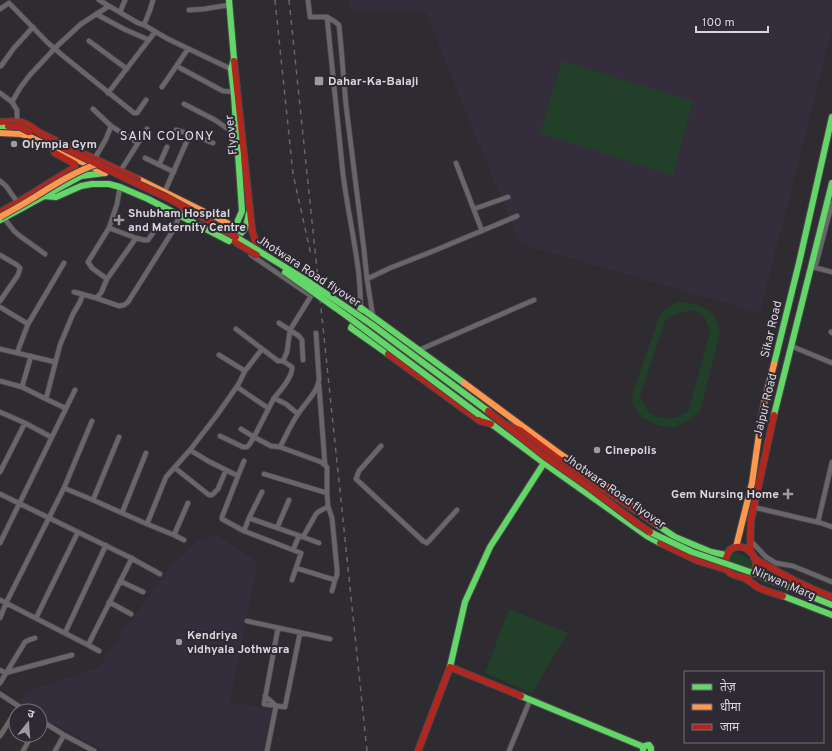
<svg xmlns="http://www.w3.org/2000/svg" width="832" height="751" viewBox="0 0 832 751" font-family="Overpass,'Noto Sans Devanagari',sans-serif">
  <style>
    .built { fill: #342d3b }
    .green { fill: #223f29; fill-rule: evenodd }
    .lines { fill: none; stroke-linecap: round; stroke-linejoin: round }
    .street-casing { stroke: #49474c; stroke-width: 6 }
    .fast-casing { stroke: #49474c; stroke-width: 8 }
    .slow-casing { stroke: #49474c; stroke-width: 8 }
    .jam-casing { stroke: #49474c; stroke-width: 8 }
    .street { stroke: #69666a; stroke-width: 4.5 }
    .fast { stroke: #63d668; stroke-width: 6 }
    .slow { stroke: #ff974d; stroke-width: 6 }
    .jam { stroke: #b3261e; stroke-width: 6 }
    .rail { stroke: #686669; stroke-width: 1.5; stroke-dasharray: 5 5; stroke-linecap: butt }
    .fast-bridge-casing { stroke: #49474c; stroke-width: 8; stroke-linecap: butt }
    .slow-bridge-casing { stroke: #49474c; stroke-width: 8; stroke-linecap: butt }
    .jam-bridge-casing { stroke: #49474c; stroke-width: 8; stroke-linecap: butt }
    .fast-bridge { stroke: #63d668; stroke-width: 6 }
    .slow-bridge { stroke: #ff974d; stroke-width: 6 }
    .jam-bridge { stroke: #b3261e; stroke-width: 6 }
    .poi-dot { fill: #9d9aa0; stroke: #2e2933; stroke-width: 1.5 }
    .labels { text-anchor: middle; stroke-width: 4; stroke-linejoin: round; paint-order: stroke }
    .poi-label { font-size: 12px; font-weight: bold; fill: #d9d6dc; stroke: #2e2933; text-anchor: start }
    .street-label { font-size: 12px; fill: #d9d6dc; stroke: #2e2933 }
    .neighbourhood-label { font-size: 13px; letter-spacing: 1px; fill: #e6e0ed; stroke: #2e2933 }
  </style>
  <rect width="100%" height="100%" fill="#2e2b31"/>
  <path class="built" d="M349,0H832V28L760,313L520,244L425,12H351Z
    M216,534L258,563L238,660L230,702L272,709L264,751H106L40,717V711H28L19,706L25,692L99,667L128,624L169,568L196,542Z"/>
  <path class="green" d="M562,61L693,101L673,176L540,133Z
    M677,302L691,303L703,307L713,313L718,324L720,333L700,411L690,420L673,428L662,426L652,423L641,417L633,405L632,396L660,314L667,308ZM690,310L698,312L705,318L710,332L689,409C687,411 685,414 682,415C672,421 656,419 648,411C645,407 643,401 640,397L641,392L665,321L673,315Z
    M733,553C745,551 754,565 763,572L730,561L729,557Z
    M509,609L568,633L532,693L485,673Z"/>
  <g class="lines">
    <defs>
      <path id="street" d="M99,0L109,6
        M308,0L310,17H327L334,21L339,25L341,46L346,105L364,250L367,279L373,317
        M0,9L9,3L47,42L62,55L134,113H137L146,100
        M189,10L204,9L229,5
        M120,12L125,0
        M96,14L124,29L149,40
        M327,17L343,174C347,206 354,237 358,268C360,282 360,295 361,308
        M144,25L150,10L153,0
        M89,41L127,69
        M1,66L14,48L33,27
        M180,68L223,91L234,92
        M162,87L188,49
        M0,93L12,102
        M108,93L155,32
        M184,104L215,120L228,129H236
        M93,109L111,126L106,139L95,158
        M17,123V110L12,102L20,88L29,76L56,47L81,24L109,6L138,23L144,25L168,39L231,69
        M111,126L138,143
        M176,130L190,134
        M145,158L174,172
        M456,163L482,231
        M159,165L167,147
        M121,170L147,129
        M0,181L6,186L18,203
        M165,191L190,134L213,143
        M474,209L508,197
        M4,218L14,231L20,236L45,254
        M109,228L136,238
        M0,255L17,265L20,268L18,275L0,301
        M813,267L832,272
        M815,268L832,203
        M107,279L136,238L144,240H148L153,233
        M367,279L390,268L436,250L517,216
        M74,292L96,298L101,293L107,279L92,268L88,262L109,228L117,204L120,187
        M96,298L119,306L124,305L128,302L174,229L184,205
        M0,307L28,324
        M279,323L299,336L302,340L303,360
        M236,329L278,361H283L287,352L290,330L311,296L251,255
        M831,332L832,333
        M791,346L832,363
        M0,349L55,362
        M419,350L534,300
        M17,353L28,324L64,263
        M219,355L245,371L262,349
        M31,356L22,387L46,399L60,345L73,314L80,302L83,294
        M283,361L292,367C293,377 280,391 274,398L286,404L298,414
        M0,381L22,387
        M319,385L325,465
        M237,387L268,408
        M46,399L65,408
        M0,412L25,423L51,437
        M220,436L243,447H247L249,445L254,437L241,429
        M119,437L93,500L122,513
        M381,446L359,471L356,479L423,541L427,543L457,510
        M280,447C286,436 291,424 298,414C305,403 318,392 319,379L316,333
        M190,450L208,461L238,476L244,461
        M146,453L122,513L147,524
        M175,468L209,495H212L218,489L226,470
        M0,472L25,423
        M264,474L327,493V467L325,465L321,462L280,447L271,446L254,437L274,398
        M238,476L222,517V519L244,531L249,518
        M64,488L93,500
        M262,492L249,518L303,537L316,514C319,510 324,510 328,506L327,493
        M0,494L129,557L160,574
        M188,503L174,535L147,524L166,477L190,450L217,415L238,385L245,371
        M753,507L821,523L832,527
        M818,522L832,462
        M277,528L289,500
        M244,531L293,550L299,536
        M174,535L184,540
        M303,537L319,543
        M750,540L766,557L776,563L793,566L832,582
        M0,543L75,390
        M296,568L335,580L337,575V569L332,518L328,506
        M292,580L301,553L293,550
        M120,581L143,592
        M332,591L335,580
        M0,600L88,645L99,651
        M109,602L131,614
        M0,618L6,603L64,488L92,421
        M36,618L78,532
        M247,621L330,639
        M278,628L264,704L285,707L300,633
        M65,633L106,545
        M88,645L132,558
        M0,670L5,673L72,655
        M0,683L25,642L29,640L35,638
        M0,694L26,711
        M265,696L276,706L267,751
        M40,720L64,735L94,751
        M0,736L16,711
        M23,751L32,735
        M55,751L64,735
        M509,751L530,700"/>
      <path id="fast" d="M0,126H8
        M44,196L56,197L81,186L92,184H109L120,187L148,199L229,241L242,211L234,95L231,69L234,59L229,0
        M0,220L81,176L105,173
        M235,237C247,231 246,225 249,213
        M388,354L351,328L361,308L464,383
        M774,364L799,263L832,117
        M478,414L544,463L647,536L660,543
        M774,415L832,183
        M656,524L675,537L711,552L726,555
        M783,596L832,615
        M450,667L465,602L490,547L544,463
        M521,696L644,747
        M643,749L645,746L649,745L651,748V751"/>
      <path id="slow" d="M0,133L21,134L28,136L105,173
        M138,179L235,227
        M464,383L556,451L632,504
        M736,547L752,483L761,420L765,399L774,364"/>
      <path id="jam" d="M234,61L252,230L258,250
        M0,122C21,121 23,120 40,133L138,179
        M0,212C26,199 49,182 74,168L75,164L55,153L52,147
        M388,354L480,421L491,424
        M507,425L520,430L556,457L656,524
        M660,543L698,561L728,570
        M750,551L751,520L774,415
        M754,558C779,573 805,587 832,597
        M743,577C766,574 755,544 736,547C731,548 728,551 727,555C724,561 725,568 729,572C733,576 739,576 744,578C749,580 754,585 759,588C767,591 775,594 783,596
        M418,751L450,667L521,696"/>
    </defs>
    <use href="#street" class="street-casing"/>
    <use href="#fast" class="fast-casing"/>
    <use href="#slow" class="slow-casing"/>
    <use href="#jam" class="jam-casing"/>
    <use href="#street" class="street"/>
    <use href="#fast" class="fast"/>
    <use href="#slow" class="slow"/>
    <use href="#jam" class="jam"/>
    <path class="rail" d="M275,0L293,174L311,255
      M289,0L367,751"/>
    <defs>
      <path id="fast-bridge" d="M236,237L306,280L371,324L488,411
        M285,272L347,316L478,414
        M650,532L692,552L756,574L832,605"/>
      <path id="slow-bridge" d="M0,217C11,211 22,205 33,198C54,185 74,172 97,164"/>
      <path id="jam-bridge" d="M8,126L20,127L30,132
        M48,140L125,178L166,197L190,210L236,237
        M235,242L257,255
        M488,411L543,455L590,488L638,524L650,532"/>
    </defs>
    <use href="#fast-bridge" class="fast-bridge-casing"/>
    <use href="#slow-bridge" class="slow-bridge-casing"/>
    <use href="#jam-bridge" class="jam-bridge-casing"/>
    <use href="#fast-bridge" class="fast-bridge"/>
    <use href="#slow-bridge" class="slow-bridge"/>
    <use href="#jam-bridge" class="jam-bridge"/>
  </g>
  <g class="poi-dot">
    <rect x="314" y="76" width="10" height="10" rx="2"/>
    <circle cx="14" cy="144" r="4"/>
    <path d="M117 214h4v4h4v4h-4v4h-4v-4h-4v-4h4z"/>
    <circle cx="597" cy="450" r="4"/>
    <path d="M786 488h4v4h4v4h-4v4h-4v-4h-4v-4h4z"/>
    <circle cx="179" cy="642" r="4"/>
  </g>
  <g class="labels">
    <g class="poi-label">
      <text x="328" y="85">Dahar-Ka-Balaji</text>
      <text x="22" y="148">Olympia Gym</text>
      <text x="128" y="217">Shubham Hospital<tspan x="128" dy="14">and Maternity Centre</tspan></text>
      <text x="605" y="454">Cinepolis</text>
      <text x="779" y="498" text-anchor="end">Gem Nursing Home</text>
      <text x="187" y="639">Kendriya<tspan x="187" dy="14">vidhyala Jothwara</tspan></text>
    </g>
    <g class="street-label">
      <text transform="translate(231 135) rotate(-96)" y="4">Flyover</text>
      <text transform="translate(309 271) rotate(33)" y="4">Jhotwara Road flyover</text>
      <text transform="translate(771 329) rotate(-77)" y="4">Sikar Road</text>
      <text transform="translate(765 405) rotate(-76)" y="4">Jaipur Road</text>
      <text transform="translate(615 491) rotate(35)" y="4">Jhotwara Road flyover</text>
      <text transform="translate(784 583) rotate(23)" y="4">Nirwan Marg</text>
    </g>
    <g class="neighbourhood-label">
      <text x="167" y="140">SAIN COLONY</text>
    </g>
  </g>
  <rect x="684" y="671" width="140" height="72" fill="#2e2933" stroke="#726e77"/>
  <rect x="692" y="684" width="20" height="6" fill="#63d668" stroke="#726e77"/>
  <text x="720" y="691" font-size="12" fill="#d9d6dc">तेज़</text>
  <rect x="692" y="704" width="20" height="6" fill="#ff974d" stroke="#726e77"/>
  <text x="720" y="711" font-size="12" fill="#d9d6dc">धीमा</text>
  <rect x="692" y="724" width="20" height="6" fill="#b3261e" stroke="#726e77"/>
  <text x="720" y="731" font-size="12" fill="#d9d6dc">जाम</text>
  <g transform="translate(28 723) rotate(17)"><circle r="19" fill="#2e2933" stroke="#726e77"/>
  <path d="M0-3L7 15L0 10L-7 15Z" fill="#9d9aa0"/>
  <text y="-6" font-size="11" font-weight="bold" text-anchor="middle" fill="#d9d6dc">उ</text>
  </g>
  <path d="M696 26v6h72v-6" fill="none" stroke="#d9d6dc" stroke-width="2"/>
  <text x="702" y="26" font-size="12" fill="#d9d6dc" stroke="#2e2933" stroke-width="3" paint-order="stroke">100 m</text>
</svg>
